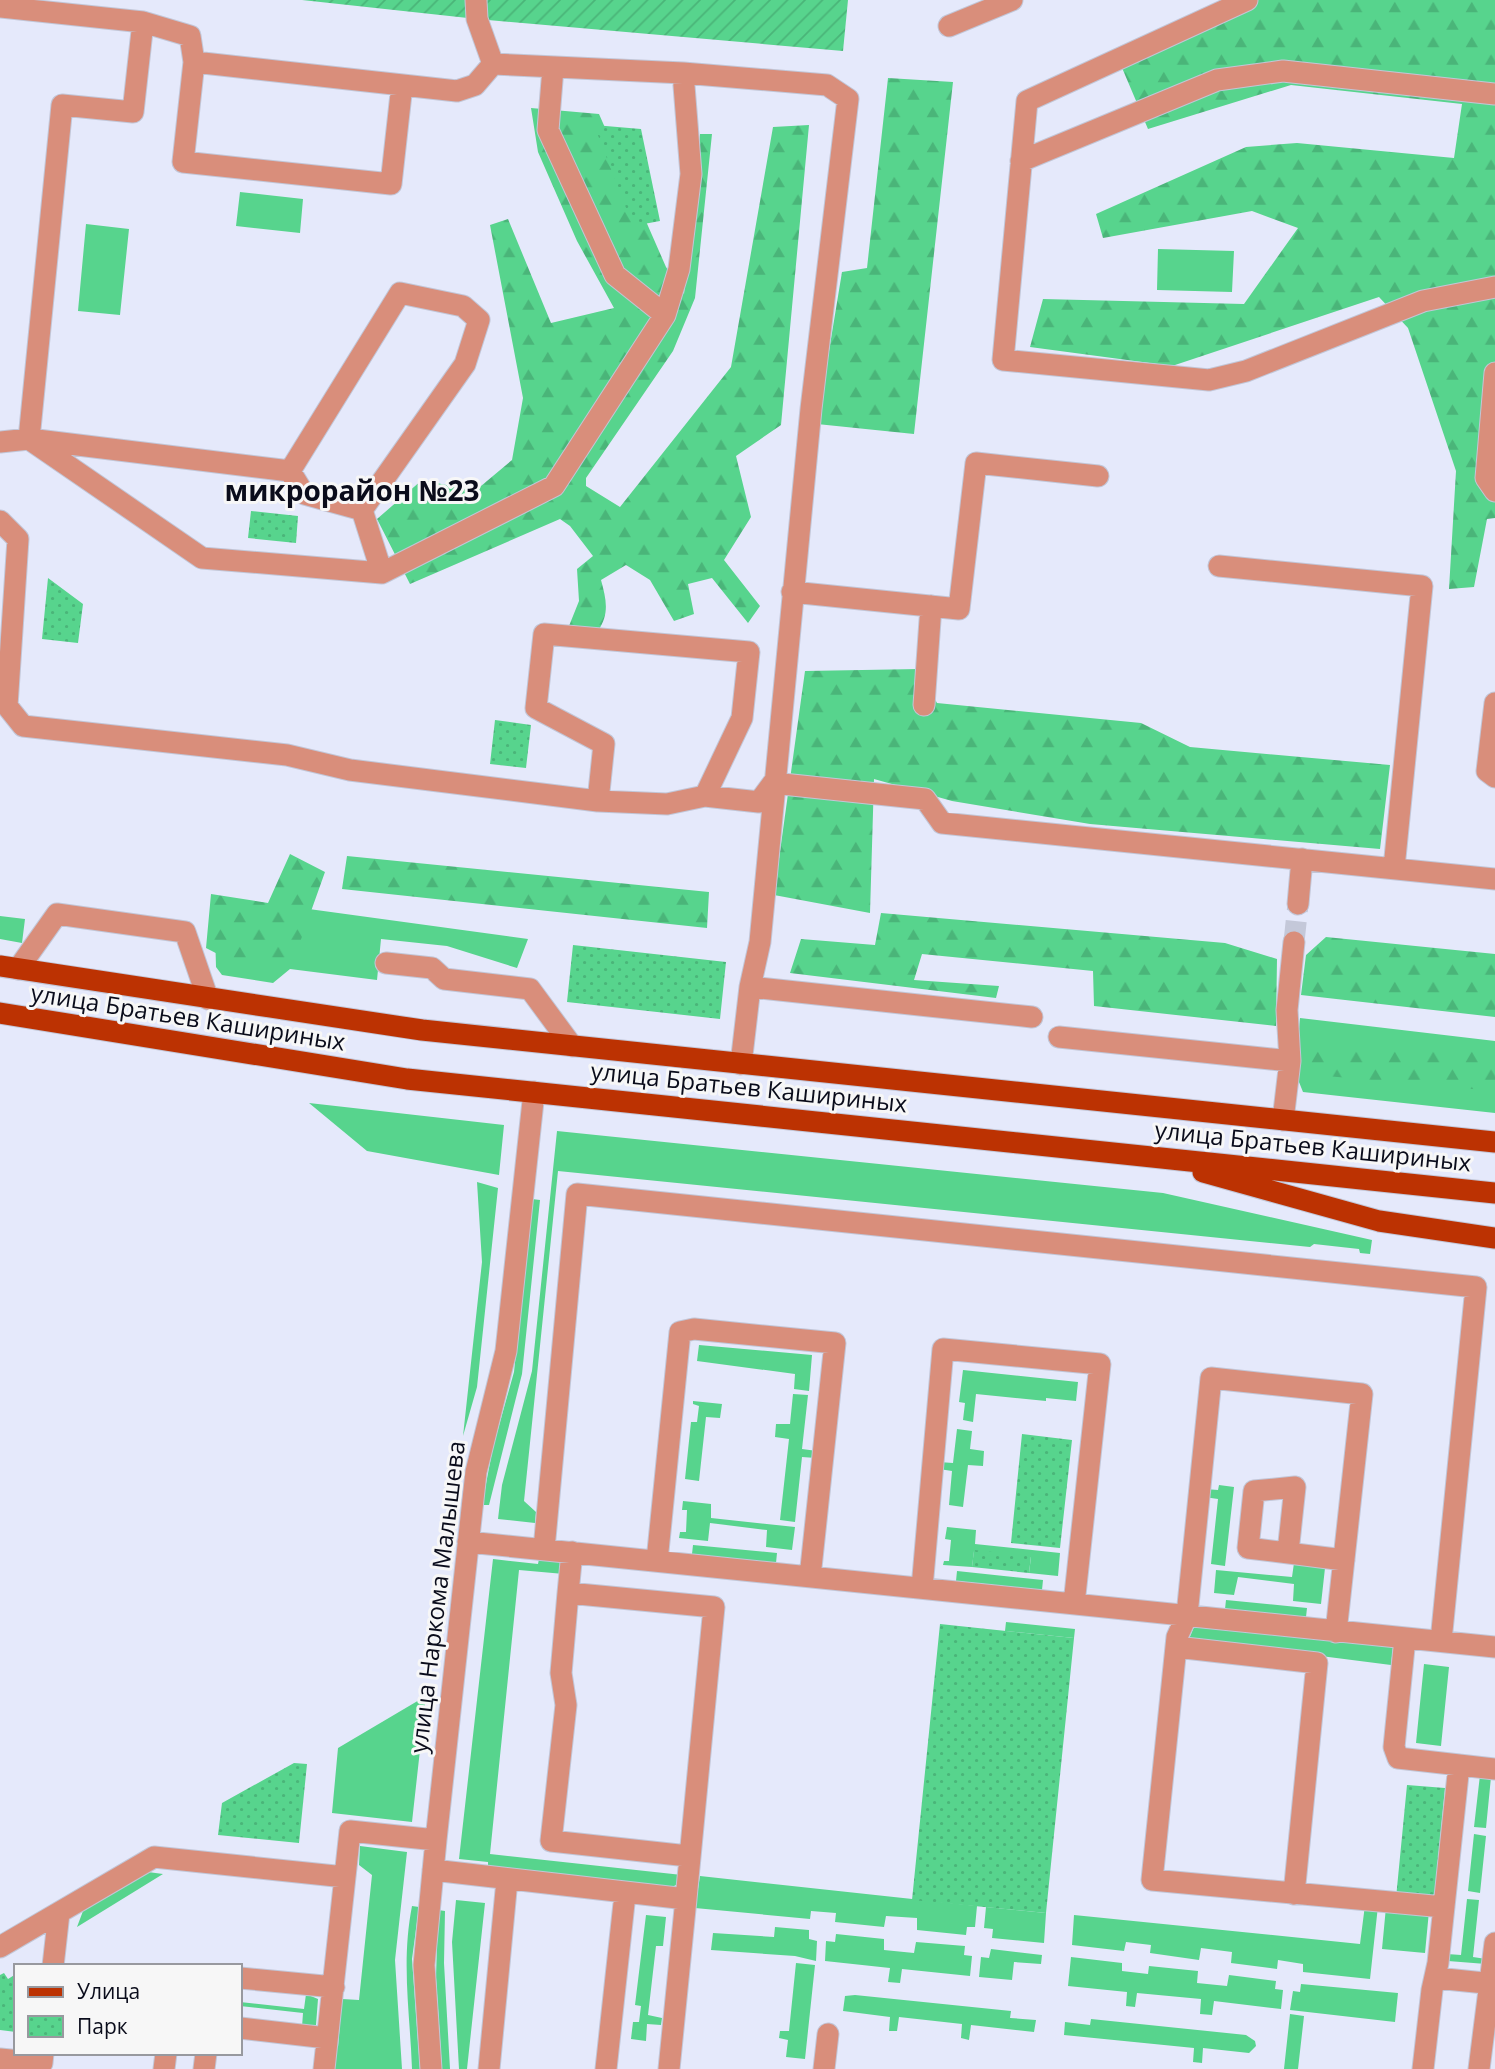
<svg xmlns="http://www.w3.org/2000/svg" width="1495" height="2069" viewBox="0 0 1495 2069" font-family="'Open Sans',sans-serif">
  <style>
    .grass { fill: #57d48d }
    .forest { fill: url(#forest-firs) }
    .park { fill: url(#park-dots) }
    .garden { fill: url(#garden-furrows) }
    .lines { fill: none; stroke-linecap: round; stroke-linejoin: round }
    .minor-tunnel { stroke: #c4c8d9; stroke-width: 21; stroke-dasharray: 21 10; stroke-linecap: butt }
    .minor-casing { stroke: #c2c6d7; stroke-width: 23 }
    .major-casing { stroke: #c2c6d7; stroke-width: 23 }
    .minor { stroke: #d98e7b; stroke-width: 21 }
    .major { stroke: #bc3202; stroke-width: 21 }
    .labels { text-anchor: middle; stroke-width: 6; stroke-linejoin: round; paint-order: stroke }
    .street-label { font-size: 24px; fill: #0a0c1b; stroke: #f7f7f7 }
    .quarter-label { font-size: 28px; font-weight: bold; fill: #0a0c1b; stroke: #f7f7f7 }
  </style>
  <defs>
    <pattern id="forest-firs" width="22" height="20" patternUnits="userSpaceOnUse" patternTransform="scale(1.75)"><rect width="22" height="20" fill="#57d48d"/><path d="M5 1l3.5 6h-7zM16 11l3.5 6h-7z" fill="#4ab579"/></pattern>
    <pattern id="park-dots" width="8" height="8" patternUnits="userSpaceOnUse" patternTransform="scale(1.75)"><rect width="8" height="8" fill="#57d48d"/><path d="M2 2h.1M6 6h.1" fill="none" stroke="#4ab579" stroke-width="1.8" stroke-linecap="round"/></pattern>
    <pattern id="garden-furrows" width="10" height="10" patternUnits="userSpaceOnUse" patternTransform="scale(1.75)"><rect width="10" height="10" fill="#57d48d"/><path d="M-1 1l2-2M0 10L10 0M9 11l2-2" fill="none" stroke="#4ab579"/></pattern>
  </defs>
  <rect width="100%" height="100%" fill="#e5e9fb"/>
  <path class="grass" d="M240,192L303,199L300,233L236,226Z
    M86,224L129,229L120,315L78,311Z
    M1158,249L1234,251L1232,292L1157,290Z
    M214,896L528,939L517,968L447,946L381,939L377,980L290,969L273,983L222,975L216,967Z
    M0,916L25,919L22,943L0,939Z
    M1300,1018L1495,1041V1113L1303,1092L1295,1072Z
    M309,1103L504,1125L499,1175L367,1151Z
    M557,1131L1163,1193L1372,1240L1370,1254L1360,1253L1359,1249L1314,1244L1310,1247L558,1171L524,1501L536,1512L535,1523L498,1519L502,1485L532,1371Z
    M477,1182L498,1188L477,1387L463,1436L482,1262Z
    M532,1199L540,1200L522,1374L489,1505H482L493,1447L514,1372Z
    M699,1345L812,1355L809,1391L794,1389L795,1374L697,1361Z
    M963,1370L1078,1382L1076,1401L1046,1398V1401L976,1394L973,1422L963,1420L965,1403L959,1402Z
    M793,1394L808,1395L802,1449L817,1451L816,1458L802,1457L795,1522L780,1520L789,1439L775,1437L776,1424H790Z
    M693,1401L722,1404L720,1418L706,1417L699,1481L685,1479L691,1422H697L699,1406L693,1404Z
    M957,1429L972,1431L970,1449L984,1451L983,1466L968,1465L963,1507L949,1505L952,1471L939,1469V1462L953,1463Z
    M1219,1485L1234,1487L1225,1566L1211,1564L1218,1499L1204,1497L1205,1489L1218,1490Z
    M683,1501L711,1504V1518L795,1527L792,1550L766,1547L767,1530L710,1523L708,1541L679,1538L680,1532H686L687,1510H682Z
    M947,1527L976,1530L975,1544L1060,1553L1058,1576L1029,1573L1031,1557L974,1551L972,1567L943,1565L944,1561H949L951,1540L945,1539Z
    M693,1545L777,1553L776,1563L692,1554Z
    M493,1559L538,1564L539,1559L565,1561L564,1574L519,1570L490,1854L682,1875L678,1884L672,1887L488,1869V1862L459,1859Z
    M1294,1563L1325,1568L1321,1604L1293,1601L1294,1584L1238,1577L1234,1595L1214,1593L1216,1570L1292,1577Z
    M957,1571L1043,1580L1042,1590L956,1581Z
    M1226,1600L1307,1608L1306,1617L1225,1609Z
    M1006,1622L1075,1629L1074,1638L1005,1631Z
    M1194,1627L1393,1647L1391,1665L1189,1639Z
    M1424,1664L1449,1667L1441,1746L1416,1743Z
    M426,1696L412,1822L332,1813L338,1748Z
    M1480,1775L1491,1777L1486,1828L1474,1827Z
    M1474,1834L1486,1836L1480,1893L1468,1891Z
    M360,1846L407,1852L395,1960L402,2069H330L332,2047H338L342,1999L359,2000L372,1875L359,1865Z
    M148,1872L163,1874L77,1927L83,1911Z
    M700,1876L977,1906L975,1927H967L966,1935L917,1930V1918L886,1916L884,1927L835,1922L836,1913L811,1911L810,1919L695,1908Z
    M1467,1899L1479,1900L1473,1957L1486,1959V1964L1448,1961L1447,1954L1461,1955Z
    M456,1900L485,1903L467,2069H459L452,1942Z
    M1365,1905L1378,1906L1370,1979L1303,1972V1964L1278,1960L1277,1969L1231,1963L1232,1952L1201,1948L1199,1960L1150,1953L1151,1945L1126,1942L1124,1951L1072,1945L1074,1915L1360,1944Z
    M412,1906L419,1907L412,1959L420,2069H412C410,2013 401,1962 412,1906Z
    M986,1907L1046,1913L1044,1943L992,1938L993,1929L984,1928Z
    M1386,1907L1429,1911L1425,1953L1382,1949Z
    M438,1910L445,1911L444,1963L450,2069H442L436,1978Z
    M646,1915L666,1917L663,1946H656L648,2015L662,2018L661,2025L647,2024L646,2041L631,2039L633,2022H639L641,2006L635,2005Z
    M775,1927L809,1930V1939L817,1941L816,1961L795,1956L711,1950L713,1933L774,1937Z
    M836,1934L884,1939V1950L914,1953L916,1942L965,1946L964,1955L972,1956L970,1976L902,1969L900,1983L888,1982L890,1968L825,1961L826,1941L835,1942Z
    M991,1949L1042,1955L1041,1964L1014,1962L1012,1980L979,1977L981,1957L989,1958Z
    M1071,1957L1122,1963V1971L1148,1974L1149,1966L1198,1971L1197,1983L1227,1986L1229,1975L1276,1981L1275,1989L1283,1990L1281,2009L1214,2001L1212,2015L1200,2014L1201,1999L1137,1993L1135,2007L1126,2006L1127,1992L1068,1986Z
    M796,1963L815,1965L805,2059L786,2057L788,2040L779,2038L780,2031H789Z
    M1301,1984L1398,1993L1395,2022L1290,2010L1293,1991L1300,1992Z
    M306,1994L318,1999L316,2025L302,2027L303,2013L240,2006V2002L304,2009Z
    M855,1995L1011,2011L1010,2018L1036,2020L1034,2032L971,2025L969,2040L961,2038L962,2024L899,2017L897,2031H889L890,2017L843,2011L845,1996Z
    M1290,2014L1304,2016L1298,2069H1284Z
    M1091,2019L1246,2035L1255,2041L1256,2046L1249,2053L1203,2048L1202,2063L1193,2062L1194,2048L1064,2035L1065,2022L1090,2025Z"/>
  <path class="forest" d="M1238,0H1495V518L1487,519L1474,587L1449,589L1456,471L1408,328L1379,297L1172,366L1030,347L1043,299L1244,304L1298,228L1252,211L1103,238L1096,214L1246,147L1297,143L1454,158L1462,104L1291,85L1148,129L1117,56Z
    M888,78L953,82L914,434L817,424L842,272L867,268Z
    M531,108L599,114L666,267L684,294L700,134H712L695,298L673,351L586,478V486L620,507L731,367L773,127L809,125L781,425L736,456L751,517L724,560L760,606L748,623L712,578L688,584L694,614L674,621L650,580L626,565L601,580C606,599 610,613 598,631L569,626L579,601L577,569L593,556L570,526L560,519L410,584L377,519L422,480L475,491L512,460L523,398L490,225L508,219L551,323L614,308L577,241L538,152Z
    M919,669L937,703L1141,723L1190,747L1390,765L1380,849L1090,824L952,801L874,779L870,913L774,895L805,671Z
    M290,854L325,872L294,959L241,966L206,948L211,894L268,903Z
    M347,856L709,892L707,928L342,889Z
    M881,913L1225,943L1277,959L1276,1026L1094,1006L1093,971L922,954L914,980L999,986L996,998L790,973L801,939L875,945Z
    M1326,937L1495,954V1017L1301,995L1306,955Z
    M1311,1046L1495,1051V1091L1304,1074Z"/>
  <path class="park" d="M594,125L641,129L660,221L633,226Z
    M251,511L298,516L296,543L248,538Z
    M48,578L83,604L78,643L42,639Z
    M495,720L531,725L526,768L490,764Z
    M573,945L726,962L720,1019L567,1002Z
    M1022,1434L1072,1440L1060,1548L1011,1543Z
    M974,1550L1031,1556L1029,1573L972,1567Z
    M940,1624L1074,1638L1046,1913L912,1900Z
    M294,1763L307,1764L299,1843L218,1835L222,1803Z
    M1407,1785L1445,1788L1434,1902L1396,1898Z
    M4,1973L8,1979L16,1974V2032L0,2030V1975Z"/>
  <path class="garden" d="M302,0H848L843,51L477,19Z"/>
  <g class="lines">
    <path class="minor-tunnel" d="M1294,942L1298,904"/>
    <defs>
      <path id="minor" d="M476,0L477,19L493,64L683,73L827,85L848,99L811,409L760,942L750,987L741,1064
        M1247,0L1027,101L1003,360L1209,380L1246,371L1423,301L1495,287
        M0,7L143,22L133,112L62,105L29,439L202,558L382,573L554,486L665,315L679,269L691,174L683,73
        M143,22L190,36L194,62L457,91L475,85L493,64
        M949,26L1012,0
        M194,62L183,162L391,184L402,85
        M553,68L548,130L615,275L665,315
        M1021,161L1217,80L1283,71L1495,94
        M1495,373L1486,478L1495,491
        M0,442L29,439L290,471L304,494L362,510L382,573
        M290,471L400,293L463,306L479,320L465,364L362,510
        M0,521L18,539L7,706L23,726L287,755L350,770L598,801L667,804L705,796L759,802L773,783L925,799L942,823L1495,879
        M1219,566L1422,586L1394,868
        M792,592L959,609L976,463L1098,476
        M1495,703L1487,771L1495,777
        M924,705L931,606
        M598,801L604,744L536,708L544,634L749,652L742,718L705,796
        M1298,904L1302,859
        M386,963L432,968L444,979L530,989L572,1046
        M18,969L57,914L185,932L208,999
        M750,987L1032,1017
        M1059,1037L1290,1061
        M1283,1120L1290,1061L1287,1010L1294,942
        M468,1542L1495,1647
        M544,1549L577,1194L1476,1287L1441,1641
        M1288,1552L1295,1487L1254,1491L1248,1548L1344,1560
        M657,1561L680,1332L694,1329L835,1343L810,1577
        M922,1588L943,1349L1100,1364L1074,1604
        M568,1593L572,1552
        M1336,1632L1362,1394L1211,1378L1187,1615L1177,1637L1152,1880L1444,1907
        M1405,1638L1394,1747L1398,1758L1495,1769
        M1176,1647L1317,1663L1294,1894
        M433,1870L686,1899L669,2069
        M686,1899L714,1607L568,1593L561,1673L566,1705L551,1841L688,1856
        M0,1947L154,1857L345,1877
        M53,1966L59,1913
        M240,1978L334,1987
        M1436,1978L1495,1984
        M240,2028L327,2038
        M0,2059L42,2063L43,2053
        M164,2069L166,2053
        M204,2069L206,2053
        M324,2069L350,1831L436,1840
        M431,2069L424,1965L436,1840L476,1472L506,1351L534,1092
        M489,2069L507,1880
        M606,2069L625,1894
        M824,2069L828,2034
        M1423,2069L1432,1990L1438,1963L1459,1765
        M1479,2069L1495,1943"/>
      <path id="major" d="M0,966L422,1030L1495,1142
        M0,1013L407,1079L1495,1193
        M1203,1172L1379,1221L1495,1238"/>
    </defs>
    <use href="#minor" class="minor-casing"/>
    <use href="#major" class="major-casing"/>
    <use href="#minor" class="minor"/>
    <use href="#major" class="major"/>
  </g>
  <g class="labels">
    <g class="street-label">
      <text transform="translate(188 1018) rotate(9)" y="8">улица Братьев Кашириных</text>
      <text transform="translate(749 1088) rotate(6)" y="8">улица Братьев Кашириных</text>
      <text transform="translate(1313 1147) rotate(6)" y="8">улица Братьев Кашириных</text>
      <text transform="translate(438 1597) rotate(-83)" y="8">улица Наркома Малышева</text>
    </g>
    <g class="quarter-label">
      <text x="352" y="501">микрорайон №23</text>
    </g>
  </g>
  <rect x="14" y="1964" width="228" height="91" fill="#f7f7f7" stroke="#98999f" stroke-width="2"/>
  <rect x="28" y="1987" width="35" height="10" fill="#bc3202" stroke="#98999f" stroke-width="2"/>
  <text x="77" y="1999" font-size="21" fill="#0a0c1b">Улица</text>
  <rect x="28" y="2016" width="35" height="21" fill="url(#park-dots)" stroke="#98999f" stroke-width="2"/>
  <text x="77" y="2034" font-size="21" fill="#0a0c1b">Парк</text>
</svg>
